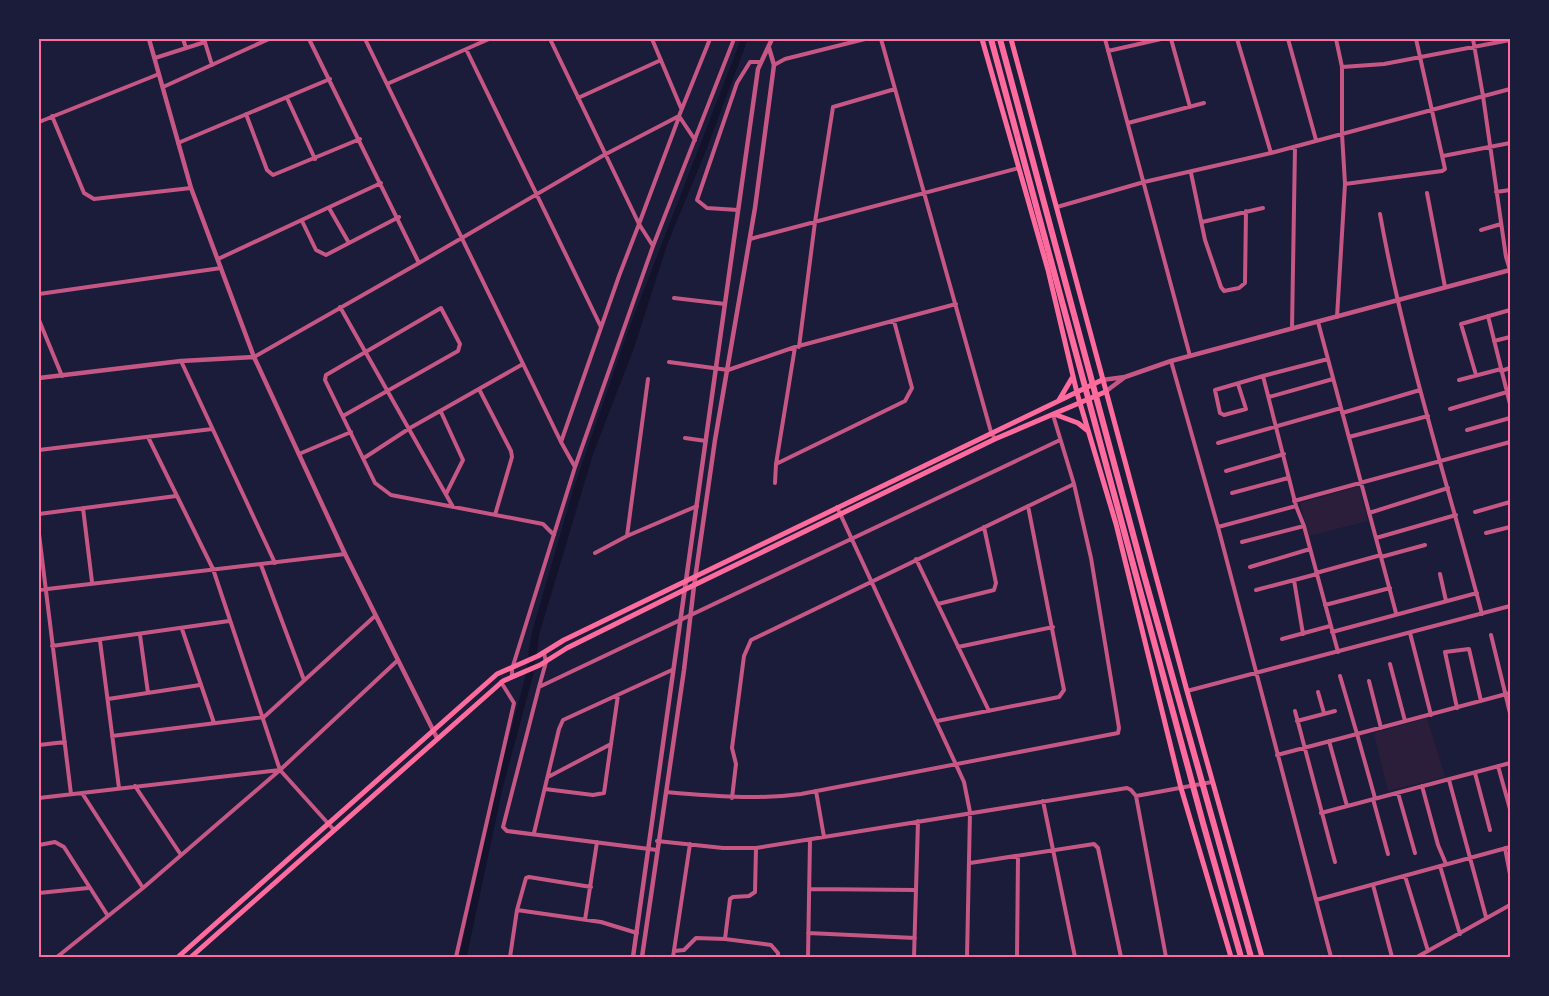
<svg xmlns="http://www.w3.org/2000/svg" width="1549" height="996" viewBox="0 0 1549 996" font-family="'Titillium Web',sans-serif">
  <style>
    .green { fill: #2a1e3b }
    .water { fill: #12122b }
    .lines { fill: none; stroke-linecap: round; stroke-linejoin: round }
    .canal { stroke: #12122b; stroke-width: 7 }
    .minor { stroke: #c65784; stroke-width: 4 }
    .tertiary { stroke: #c65784; stroke-width: 4.5 }
    .secondary { stroke: #ff6b9d; stroke-width: 5 }
    .trunk { stroke: #ff6b9d; stroke-width: 6 }
    .neatline { fill: none; stroke: #ff6b9d; stroke-width: 2 }
  </style>
  <rect width="100%" height="100%" fill="#1b1b3a"/>
  <path class="green" d="M1359,486L1368,521L1309,536L1300,503Z
    M1427,718L1445,777L1388,791L1374,733Z"/>
  <path class="water" d="M741,39H748L707,148L667,245L634,348L593,454L539,635L537,652L528,656L532,632L573,490L628,331Z"/>
  <g class="lines">
    <path class="canal" d="M463,957L499,788L530,673L534,645"/>
    <path class="minor" d="M183,39L186,48
      M204,39L212,65
      M309,39L419,263
      M365,39L561,442L575,467L653,246L734,39
      M550,39L639,224L619,276L561,442
      M652,39L681,108
      M881,39L991,432L995,439
      M1105,39L1190,356
      M1171,39L1190,107
      M1237,39L1271,153
      M1288,39L1316,140
      M1336,39L1342,67V134L1345,184L1337,317
      M1473,39L1483,96L1506,257L1510,270
      M466,49L601,327
      M1108,51L1161,39
      M155,58L205,42
      M774,65L785,59L865,39
      M1342,67L1384,64L1510,40
      M387,84L489,39
      M163,87L269,39
      M287,98L315,159
      M578,98L661,60
      M246,114L267,170L273,175L360,139
      M52,116L84,193L94,199L191,188
      M39,122L159,74
      M1128,123L1204,103
      M695,140L679,116L710,39
      M178,143L330,79
      M1443,156L1510,143
      M1191,173L1205,240L1221,287L1224,291L1239,288L1245,283L1246,211
      M1345,184L1442,171L1445,169L1416,39
      M1496,192L1510,190
      M1427,193L1445,287
      M1057,207L1144,182L1271,153L1510,89
      M329,208L349,243
      M738,210L707,208L697,200L737,83L750,62H761
      M1380,214C1404,349 1447,481 1482,614
      M302,221L316,250L326,255L399,217
      M1202,222L1263,208
      M1481,230L1501,224
      M750,239L1019,168
      M653,246L639,224L679,117
      M218,259L381,183
      M39,294L221,268
      M674,298L725,304
      M340,307L453,507
      M1488,316L1510,404
      M39,320L62,376
      M1318,322L1396,613
      M1292,329L1295,147
      M1494,341L1510,337
      M799,347L815,222L833,107L895,89
      M254,357L419,263L604,155L679,116
      M181,361L275,563
      M1171,361L1218,527L1331,957
      M669,362L728,370L795,347L956,304
      M1501,371L1510,368
      M1476,375L1461,324L1510,310
      M1263,376L1328,359
      M1459,380L1501,369
      M1238,384L1246,409L1224,415L1220,413L1215,390L1263,376L1296,506L1304,526L1338,652
      M480,391L511,451L512,457L495,515
      M1269,397L1333,379
      M1450,409L1507,392
      M441,412L463,460L446,494
      M1342,413L1420,390
      M343,416L458,351L460,344L441,308L326,375L325,380L375,483L391,495L543,524L554,535
      M1467,430L1510,418
      M148,437L213,569L280,770L334,830
      M1349,437L1428,416
      M685,438L706,441
      M1218,443L1341,408
      M39,450L212,429
      M299,454L351,432
      M364,458L410,428L523,364
      M776,464L905,401L912,388L894,321
      M1226,471L1284,454
      M775,483L776,464L795,347
      M1232,493L1288,478
      M1294,501L1510,442
      M837,507L964,782L970,812L967,957
      M83,508L92,582
      M1475,512L1510,502
      M1369,513L1448,488
      M39,514L176,496
      M1218,527L1296,506
      M1486,533L1510,527
      M39,534L71,794
      M627,536L648,379
      M1376,538L1456,515
      M1242,542L1304,526
      M595,553L627,536L697,506
      M1381,557L1425,545
      M916,559L989,711
      M261,565L304,680
      M1250,567L1310,549
      M1316,573L1381,555
      M1440,574L1446,601
      M1294,580L1303,634
      M39,590L345,554
      M1256,590L1317,574
      M938,604L994,590L996,583L984,527
      M1325,605L1390,588
      M182,629L214,723
      M1332,632L1477,593
      M1410,633L1431,715
      M140,635L148,693
      M1491,635L1510,713
      M1282,639L1330,626
      M100,641L119,788
      M52,646L229,621
      M958,647L1053,627
      M1390,664L1405,721
      M512,676V669L575,467
      M1340,676L1357,734L1510,693
      M1369,681L1381,728
      M539,687L546,662L544,653
      M1187,691L1510,606
      M1318,692L1324,713
      M108,699L200,685
      M1457,708L1445,652L1469,649L1481,701
      M1295,711L1335,862
      M937,721L1059,697L1064,690L1028,506
      M1297,721L1335,711
      M112,736L264,717L375,616
      M1329,741L1347,806
      M39,745L65,742
      M1277,755L1357,734L1375,798
      M1498,766L1510,809
      M1475,773L1490,830
      M548,777L611,744
      M1449,780L1486,917
      M135,786L181,855
      M1422,786L1438,845L1446,864
      M545,789L593,795L604,793L618,695
      M816,791L824,837
      M666,792C712,796 756,800 801,794L1118,733L1119,728L1091,558L1074,484L1053,415
      M82,793L143,888
      M1398,793L1415,853
      M1136,796L1212,782
      M39,798L280,770
      M732,798L736,764L732,748L744,656L751,640L1074,484
      M1373,799L1388,854
      M1043,801L1075,957
      M1321,813L1510,763
      M534,833L559,729L563,720L672,670
      M657,841L723,848H756L1127,788L1131,790L1136,796L1166,957
      M39,845L55,842L64,847L108,916
      M1505,848L1510,874
      M657,850L507,831L503,827L539,687L1060,440
      M970,863L1094,844L1098,848L1121,957
      M1440,866L1460,934
      M1405,876L1428,951
      M1373,885L1392,957
      M809,889L916,890
      M39,893L88,888
      M1316,900L1510,847
      M517,910L601,922L637,933
      M585,920L597,842
      M808,933L915,938
      M725,939L771,945L778,953V957
      M674,951L684,950L696,938L725,939L730,899L733,897L749,896L755,892L756,848
      M57,957L143,888L280,770L397,661
      M456,957L514,703L501,682
      M510,957L517,910L526,878L529,877L591,887
      M673,957L690,844
      M808,957L810,840
      M914,957L918,821
      M1017,957L1018,856
      M1417,957L1510,905"/>
    <path class="tertiary" d="M149,39L191,188L254,357L345,554L437,738
      M39,378L181,361L254,357
      M1102,380L1125,377
      M1105,392L1125,377L1171,361L1510,270
      M633,957L758,69L772,39
      M642,957L684,670L694,586L715,440L755,208L774,65L769,48"/>
    <path class="secondary" d="M982,39L1048,270L1077,393L1116,524L1181,788L1231,957
      M1011,39L1187,691L1262,957
      M1059,400L1072,378
      M1054,414L1078,423L1088,431
      M178,957L497,674L538,656L564,640L1102,380
      M191,957L503,681L540,665L567,648L684,590L995,439L1105,392"/>
    <path class="trunk" d="M991,39L1203,823L1241,957
      M1000,39L1144,575L1251,957"/>
  </g>
  <rect width="1549" height="996" fill="none" stroke="#1b1b3a" stroke-width="80"/>
  <rect x="40" y="40" width="1469" height="916" class="neatline"/>
</svg>
